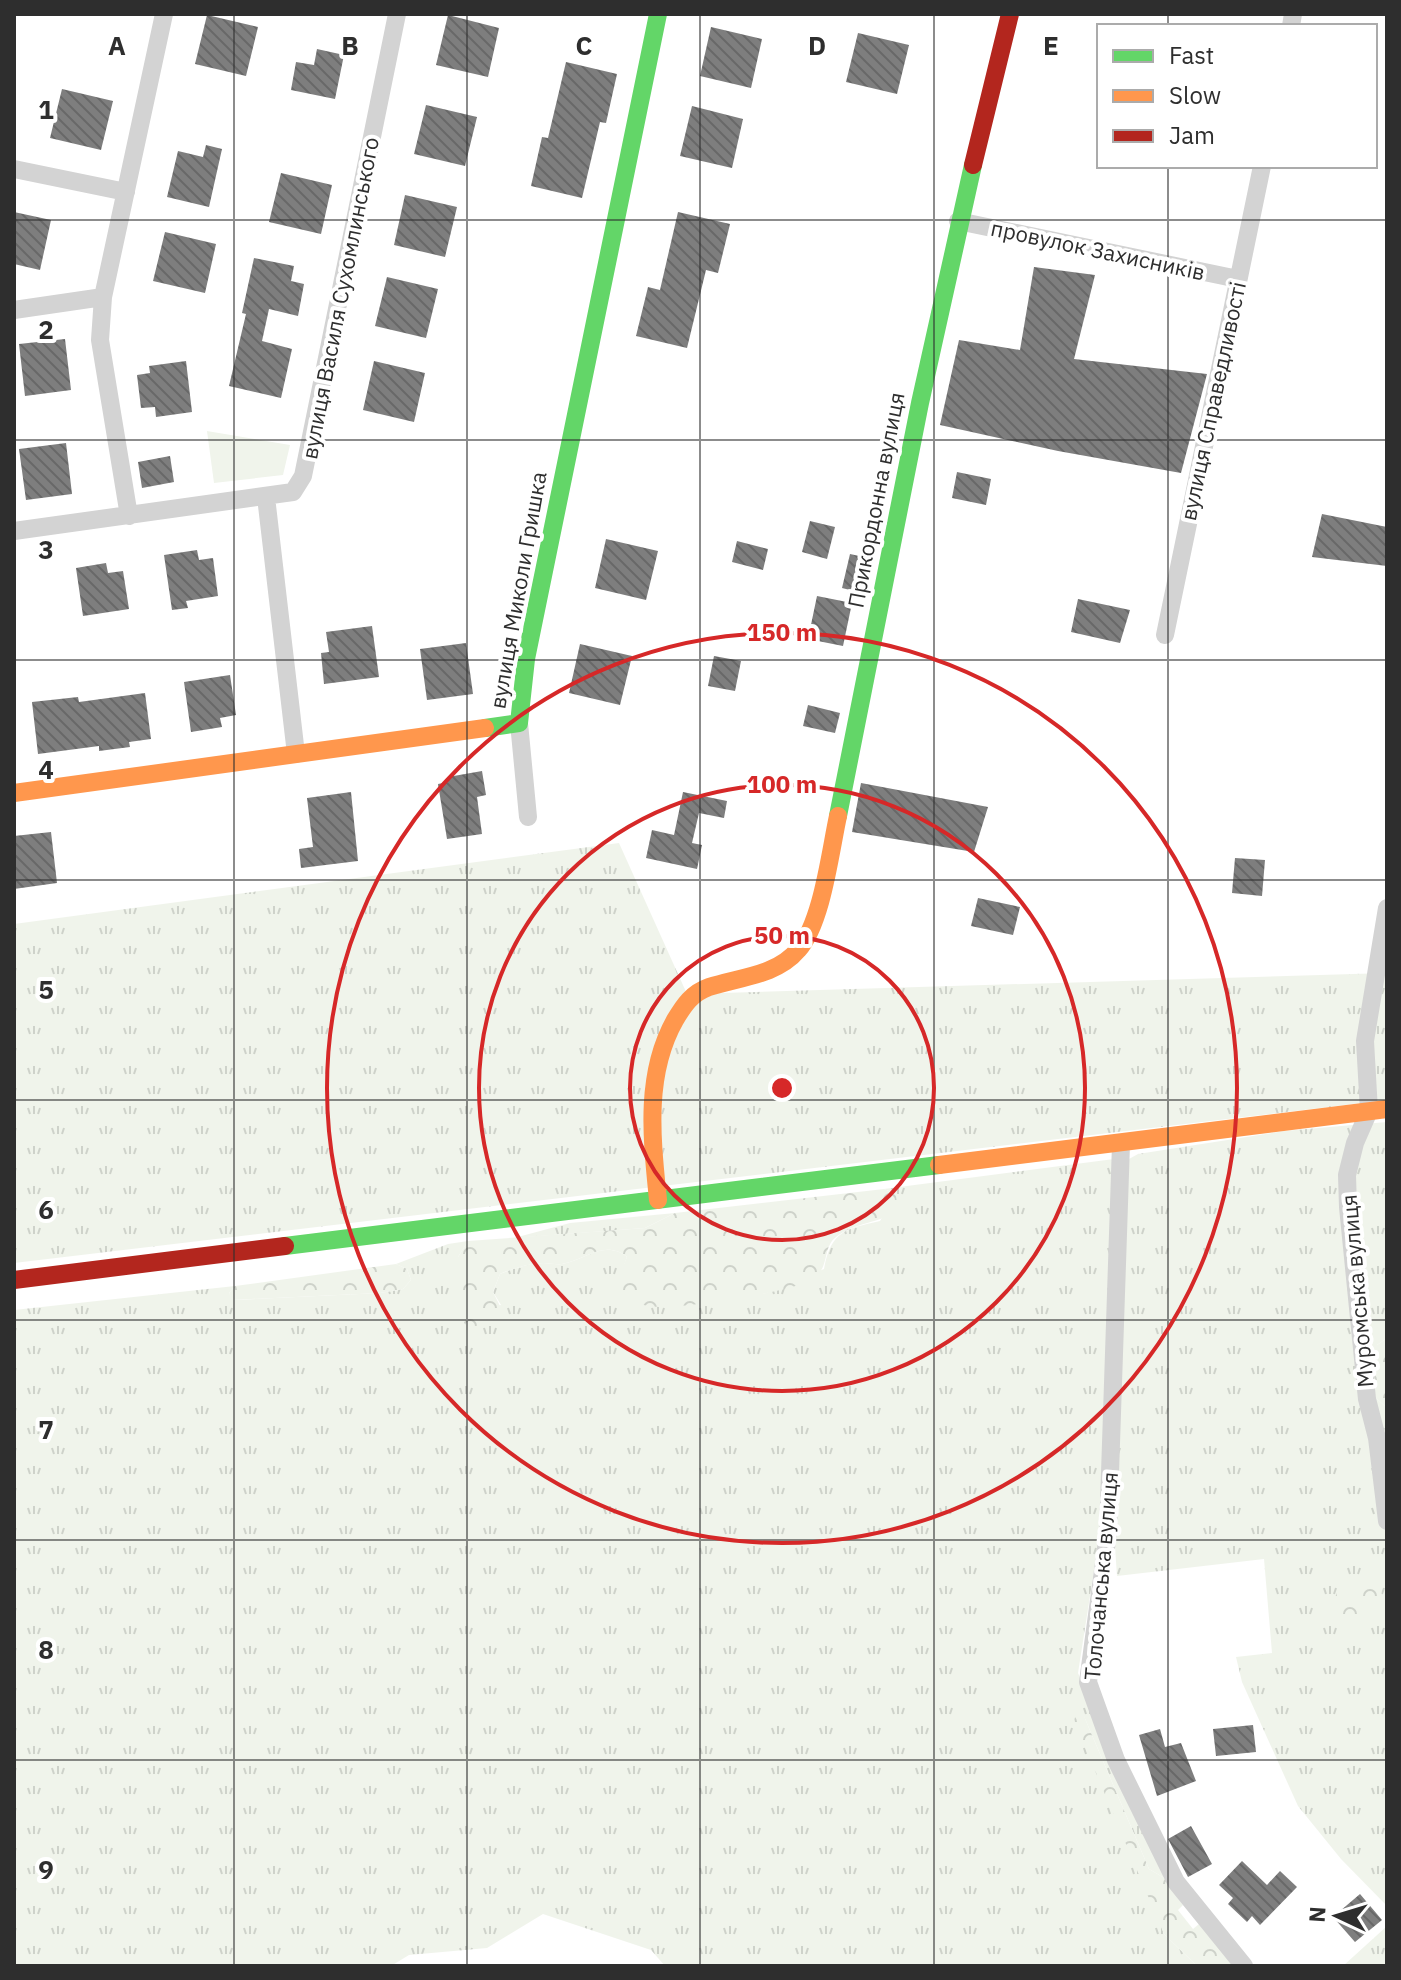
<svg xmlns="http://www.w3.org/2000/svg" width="1401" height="1980" viewBox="0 0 1401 1980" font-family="'IBM Plex Sans',sans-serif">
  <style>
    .grass { fill: url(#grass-tufts) }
    .forest { fill: url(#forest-crowns) }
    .park { fill: #f0f4eb }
    .building { fill: url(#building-back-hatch) }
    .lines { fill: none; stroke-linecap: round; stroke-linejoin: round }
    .street { stroke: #d3d3d3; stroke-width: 18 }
    .fast { stroke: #63d668; stroke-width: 18 }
    .slow { stroke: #ff974d; stroke-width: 18 }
    .jam { stroke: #b3261e; stroke-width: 18 }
    .grid { fill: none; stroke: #2e2e2e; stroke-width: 2; stroke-opacity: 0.55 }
    .ring { fill: none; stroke: #d62828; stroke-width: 4 }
    .labels { text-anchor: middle; stroke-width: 8; stroke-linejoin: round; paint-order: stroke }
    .street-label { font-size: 22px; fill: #2e2e2e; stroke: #fff }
    .grid-label { font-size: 26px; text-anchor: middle; font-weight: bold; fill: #2e2e2e; stroke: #fff; stroke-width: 8; stroke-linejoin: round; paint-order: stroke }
    .centre { fill: #d62828; stroke: #fff; stroke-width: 4 }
    .ring-label { font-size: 24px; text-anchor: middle; font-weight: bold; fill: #d62828; stroke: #fff; stroke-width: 8; stroke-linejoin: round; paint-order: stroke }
  </style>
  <defs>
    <pattern id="grass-tufts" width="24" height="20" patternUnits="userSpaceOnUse" patternTransform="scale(2)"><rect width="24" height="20" fill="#f0f4eb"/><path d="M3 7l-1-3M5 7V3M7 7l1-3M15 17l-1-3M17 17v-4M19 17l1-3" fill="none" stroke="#ced2ca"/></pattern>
    <pattern id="forest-crowns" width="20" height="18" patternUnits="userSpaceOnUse" patternTransform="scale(2)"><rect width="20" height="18" fill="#f0f4eb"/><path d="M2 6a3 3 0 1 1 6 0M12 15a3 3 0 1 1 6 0" fill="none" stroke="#ced2ca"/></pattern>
    <pattern id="building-back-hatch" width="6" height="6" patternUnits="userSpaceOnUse" patternTransform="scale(2)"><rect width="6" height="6" fill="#7e7e7e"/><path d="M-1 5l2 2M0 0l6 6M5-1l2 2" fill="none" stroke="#686868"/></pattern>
  </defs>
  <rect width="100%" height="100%" fill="#fff"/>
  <path class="grass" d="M619,843L687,994L1387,973V1100L14,1263V924Z
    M1387,1122V1338L1377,1345L1376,1398L1387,1408V1906L1341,1859L1298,1806L1242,1682L1236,1657L1272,1653L1264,1559L1117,1576L1114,1532L1129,1159L1138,1154L1284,1131Z
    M1114,1159L1100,1532L1078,1673L1166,1879L1149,1869L1083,1714L1164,1934L1197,1966H665L651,1950L543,1914L487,1948L409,1955L391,1966H14V1310L235,1286L229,1293L233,1300L380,1293L403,1289L411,1280L407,1269L396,1264L448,1244L468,1241L458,1257V1314L501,1305L493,1292L500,1274C514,1268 527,1264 543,1263C549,1263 556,1265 562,1264C586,1260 604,1239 627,1257L622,1271L659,1307L766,1293L824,1269C831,1231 845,1229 880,1221L896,1194L884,1189Z
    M675,1213L645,1228L514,1238L570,1223Z
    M1387,1926V1966H1343Z"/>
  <path class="forest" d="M884,1189L896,1194L897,1204L893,1214C875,1223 852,1224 836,1237C822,1248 830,1268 813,1279C790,1293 690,1307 661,1307C647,1307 632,1302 618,1298L615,1286L627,1257C604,1239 586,1260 562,1264C556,1265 549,1263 543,1263C528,1264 514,1268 500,1274L493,1292L504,1314L491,1324L467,1327L458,1314L457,1288L458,1257L468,1241L645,1228L675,1213Z
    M396,1264L407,1269L411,1280L403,1289L380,1293L232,1300L229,1293L235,1286Z
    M1387,1338V1408L1376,1398L1372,1365L1377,1345Z
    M1374,1578L1381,1584L1382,1605C1365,1619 1359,1623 1338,1612L1335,1598L1339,1586L1352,1579Z
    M1076,1714H1083L1149,1869L1166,1879L1183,1905L1178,1910L1193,1929L1199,1924L1236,1966H1197L1164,1934L1074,1721Z"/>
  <path class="park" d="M207,431L290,445L283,475L214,483Z"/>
  <path class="building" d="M207,15L258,27L246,76L195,64Z
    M448,15L499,28L488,77L436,65Z
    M711,27L762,39L751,88L700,76Z
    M858,33L909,45L897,94L846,82Z
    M317,49L344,55L335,99L291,90L296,62L314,65Z
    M566,62L617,74L606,123L600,122L582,198L531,186L542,137L548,138Z
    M62,89L113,101L101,150L50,138Z
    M426,105L477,117L465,166L414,154Z
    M692,106L743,119L732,168L680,156Z
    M206,145L222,149L209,207L167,197L178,151L203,157Z
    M281,173L332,185L321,234L269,222Z
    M405,195L457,207L445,257L394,245Z
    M14,212L51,220L40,270L14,264Z
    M678,212L730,224L718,273L706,270L687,348L636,336L648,287L660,290Z
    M165,232L216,244L205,293L153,281Z
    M254,258L294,266L291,281L304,284L298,316L269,309L262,341L292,349L281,398L229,386L246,314L242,313Z
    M1034,267L1095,275L1074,359L1207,374L1181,473L1058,451L940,425L959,340L1020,350Z
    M387,277L438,289L426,338L375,326Z
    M65,339L71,390L25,396L19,344Z
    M186,361L192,412L156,417L155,407L141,408L137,375L150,373L149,366Z
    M374,361L425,373L414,422L363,410Z
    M66,443L72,494L26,500L19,449Z
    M170,456L174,482L142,488L138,462Z
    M957,472L991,479L986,505L952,498Z
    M1322,514L1387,527V566L1312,557Z
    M810,521L835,527L827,559L802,552Z
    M606,539L658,551L646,600L595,588Z
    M737,541L768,549L763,570L732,562Z
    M197,550L199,560L213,558L218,596L186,601L188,608L172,610L164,555Z
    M850,554L873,559L866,594L842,588Z
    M106,563L108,573L123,571L129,609L83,616L76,568Z
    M817,596L852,603L843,646L808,639Z
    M1078,599L1130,610L1120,643L1071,632Z
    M372,626L379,677L324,684L321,653L329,652L326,632Z
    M466,643L473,694L427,700L420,649Z
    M580,644L632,656L620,705L569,693Z
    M714,656L741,661L735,691L708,686Z
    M230,675L236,715L220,718L222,727L191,732L184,682Z
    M145,693L151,739L129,742L130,747L99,751V746L38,754L32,702L78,697L79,702Z
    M808,705L840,713L835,733L803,726Z
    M482,771L486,795L477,797L482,834L447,839L438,784L448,782V777Z
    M861,783L988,807L974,852L852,832Z
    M351,792L358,861L301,868L299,849L313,847L307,798Z
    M683,792L727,801L724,818L699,813L692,843L702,845L697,869L646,858L652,830L674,835Z
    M51,832L57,883L14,889V836Z
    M1235,858L1265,860L1262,896L1232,893Z
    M978,898L1020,907L1013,935L971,926Z
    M1253,1725L1256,1752L1216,1756L1213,1729Z
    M1160,1729L1165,1747L1181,1743L1196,1781L1157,1796L1139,1735Z
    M1191,1826L1212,1864L1188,1877L1168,1839Z
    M1242,1861L1267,1885L1280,1871L1297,1887L1260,1925L1252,1916L1247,1922L1228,1904L1233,1898L1219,1885Z
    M1360,1894L1382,1920L1355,1942L1333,1917Z"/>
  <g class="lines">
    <path class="street" d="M1291,26L1293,14
      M14,169L126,192
      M958,221L1238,279
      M103,297L100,340L129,516
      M14,310L103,297L164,14
      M266,497L296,754
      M14,531L293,492L303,476L397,14
      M1165,635L1262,166
      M519,723L528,817
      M1387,908L1365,1041L1369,1111L1355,1143L1347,1175L1348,1207L1367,1399L1377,1438L1387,1521
      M1121,1144L1108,1533L1088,1682L1116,1760L1176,1882L1244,1966"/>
    <path class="fast" d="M485,728L519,723L526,659L658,14
      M838,816L920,403L973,165
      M285,1246L939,1165"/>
    <path class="slow" d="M14,793L485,728
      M939,1165L1387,1109
      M658,1200C652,1140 644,1075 675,1020C684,1005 692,993 709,987C739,977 776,976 798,950C822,923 830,853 838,816"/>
    <path class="jam" d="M973,165L1010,14
      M14,1280L285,1246"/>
  </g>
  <path class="grid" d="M234,14V1966M467,14V1966M700,14V1966M934,14V1966M1168,14V26M1168,166V1966M14,220H1387M14,440H1387M14,660H1387M14,880H1387M14,1100H1387M14,1320H1387M14,1540H1387M14,1760H1387"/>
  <g class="ring">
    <circle cx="782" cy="1088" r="152"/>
    <circle cx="782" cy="1088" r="303"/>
    <circle cx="782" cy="1088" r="455"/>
  </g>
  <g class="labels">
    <g class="street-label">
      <text transform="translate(1098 250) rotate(12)" y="8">провулок Захисників</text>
      <text transform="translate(340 298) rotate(-79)" y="8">вулиця Василя Сухомлинського</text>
      <text transform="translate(1213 401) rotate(-78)" y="8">вулиця Справедливості</text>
      <text transform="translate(876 500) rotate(-79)" y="8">Прикордонна вулиця</text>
      <text transform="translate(518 590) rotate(-80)" y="8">вулиця Миколи Гришка</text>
      <text transform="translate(1357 1291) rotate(-95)" y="8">Муромська вулиця</text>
      <text transform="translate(1101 1576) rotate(-85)" y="8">Толочанська вулиця</text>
    </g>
  </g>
  <g class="grid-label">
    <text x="117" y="55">A</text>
    <text x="350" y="55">B</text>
    <text x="584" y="55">C</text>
    <text x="817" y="55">D</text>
    <text x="1051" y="55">E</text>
    <text x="46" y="119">1</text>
    <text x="46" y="339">2</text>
    <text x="46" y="559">3</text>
    <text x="46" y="779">4</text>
    <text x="46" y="999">5</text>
    <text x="46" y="1219">6</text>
    <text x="46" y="1439">7</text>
    <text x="46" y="1659">8</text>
    <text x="46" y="1879">9</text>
  </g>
  <circle cx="782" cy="1088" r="12" class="centre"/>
  <g class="ring-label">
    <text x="782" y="641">150 m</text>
    <text x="782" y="793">100 m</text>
    <text x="782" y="944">50 m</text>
  </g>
  <rect width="1401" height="1980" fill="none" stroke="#2e2e2e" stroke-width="32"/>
  <rect x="1097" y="24" width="280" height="144" fill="#ffffff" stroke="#ababab" stroke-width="2"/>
  <rect x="1113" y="50" width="40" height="12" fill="#63d668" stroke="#ababab" stroke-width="2"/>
  <text x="1169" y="64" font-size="24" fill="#2e2e2e">Fast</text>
  <rect x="1113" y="90" width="40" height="12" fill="#ff974d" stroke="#ababab" stroke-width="2"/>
  <text x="1169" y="104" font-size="24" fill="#2e2e2e">Slow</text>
  <rect x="1113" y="130" width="40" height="12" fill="#b3261e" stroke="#ababab" stroke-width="2"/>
  <text x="1169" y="144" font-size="24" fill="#2e2e2e">Jam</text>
  <g transform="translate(1337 1916) rotate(274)" stroke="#ffffff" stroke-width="6" paint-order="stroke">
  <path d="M0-6L14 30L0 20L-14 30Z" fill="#2e2e2e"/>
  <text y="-12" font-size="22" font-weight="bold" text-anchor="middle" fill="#2e2e2e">N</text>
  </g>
</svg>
